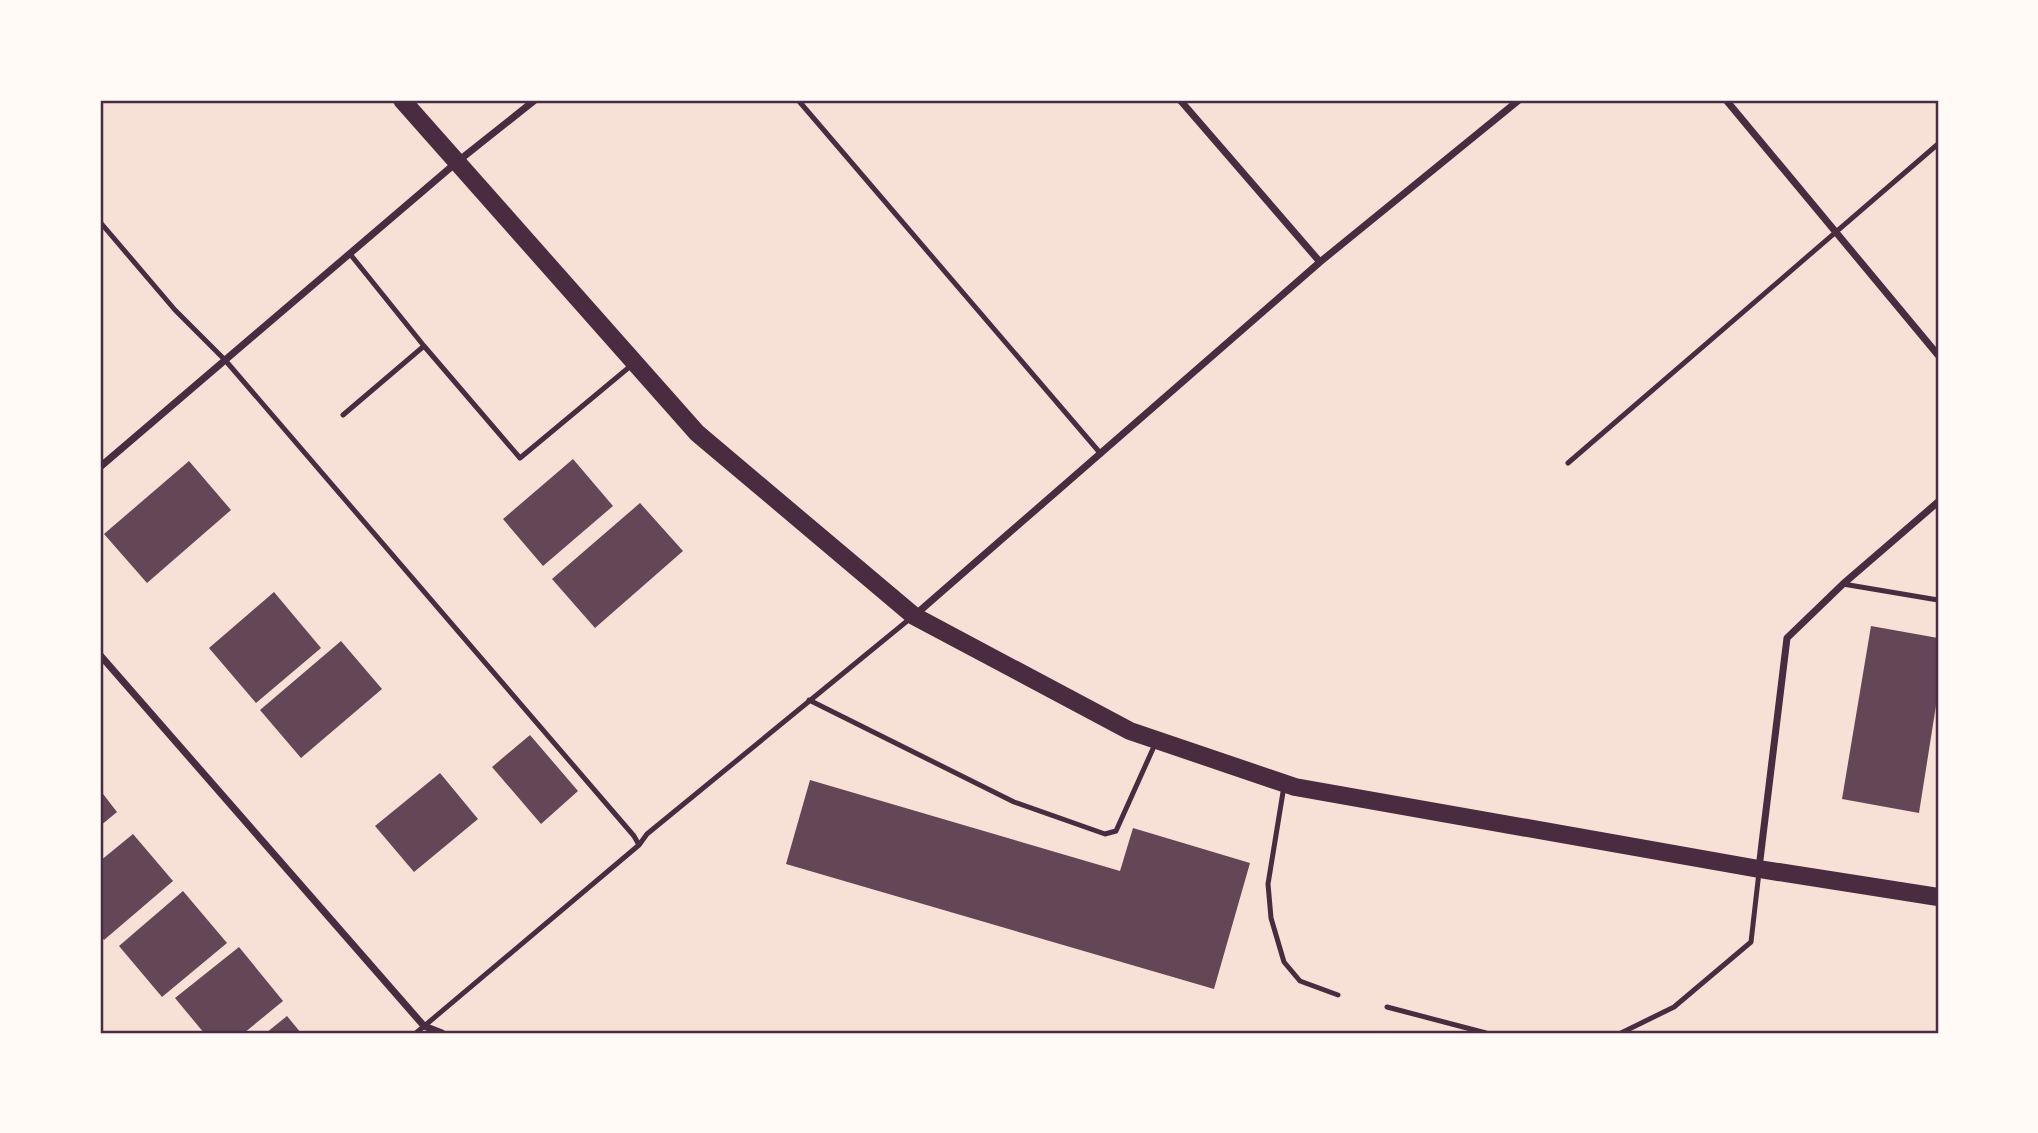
<svg xmlns="http://www.w3.org/2000/svg" width="2038" height="1133" viewBox="0 0 2038 1133" font-family="'Roboto Condensed',sans-serif">
  <style>
    .building { fill: #644757 }
    .lines { fill: none; stroke-linecap: round; stroke-linejoin: round }
    .service { stroke: #4a2c40; stroke-width: 5 }
    .minor { stroke: #4a2c40; stroke-width: 7 }
    .primary { stroke: #4a2c40; stroke-width: 18 }
    .neatline { fill: none; stroke: #4a2c40; stroke-width: 2.5 }
  </style>
  <rect width="100%" height="100%" fill="#f7e1d7"/>
  <path class="building" d="M573,459L613,506L543,566L503,519Z
    M189,461L231,510L147,583L104,534Z
    M640,503L683,551L595,628L552,579Z
    M274,592L321,648L256,703L209,648Z
    M1871,626L1938,638V693L1919,813L1842,799Z
    M341,641L382,689L301,758L260,710Z
    M530,735L578,791L541,824L492,767Z
    M440,773L478,819L414,872L375,826Z
    M810,780L1120,871L1133,828L1250,863L1214,989L786,864Z
    M100,790L117,812L100,826Z
    M133,834L173,881L104,940L100,935V861Z
    M183,891L227,943L162,997L119,946Z
    M239,947L283,1001L244,1033H204L175,998Z
    M287,1016L301,1033H266Z"/>
  <g class="lines">
    <path class="service" d="M798,100L1101,454
      M100,222L175,310L225,360L634,836L639,845
      M424,346L520,458L633,364
      M343,415L424,346L350,254
      M1568,463L1938,144
      M1843,584L1938,600
      M809,700L1014,802L1105,834L1116,831L1156,742
      M1284,786L1268,884L1271,918L1284,962L1300,981L1338,995
      M1387,1007L1486,1033
      M416,1033L639,845L647,834L912,617
      M1621,1033L1674,1007L1751,942L1759,872"/>
    <path class="minor" d="M1180,100L1320,262
      M1726,100L1938,355
      M100,467L457,162L535,100
      M915,615L1320,262L1519,100
      M100,655L424,1026L442,1033
      M1759,868L1787,638L1843,584L1938,502"/>
    <path class="primary" d="M402,100L697,433L914,616L1130,731L1295,787L1759,869L1938,897"/>
  </g>
  <rect width="2038" height="1133" fill="none" stroke="#fffaf5" stroke-width="203"/>
  <rect x="102" y="102" width="1835" height="930" class="neatline"/>
</svg>
